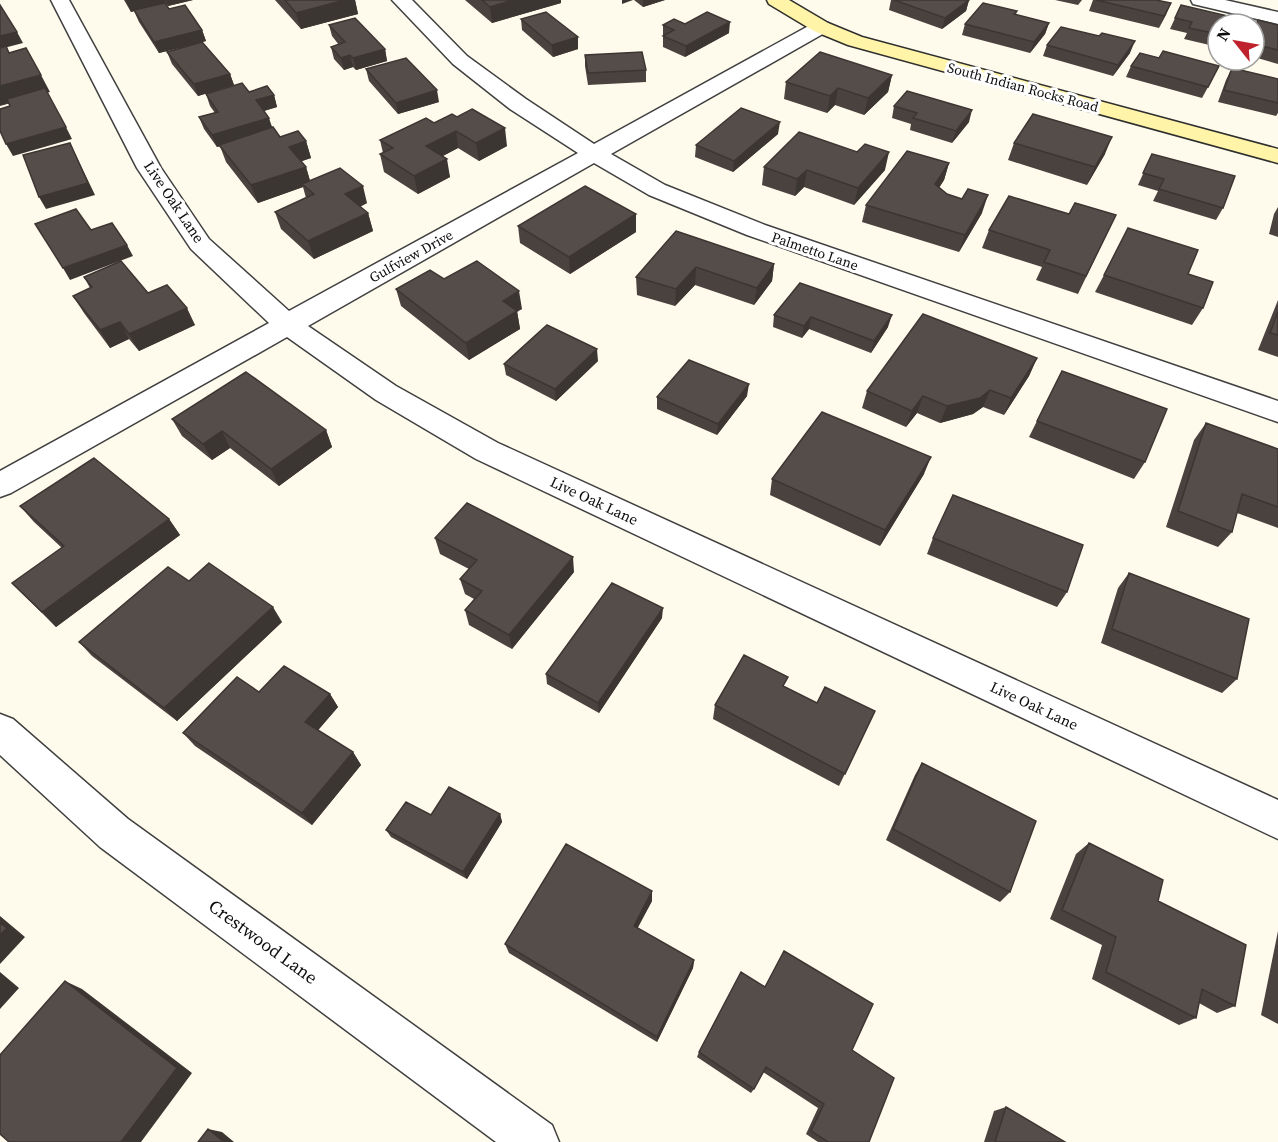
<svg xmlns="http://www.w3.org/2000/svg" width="1278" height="1142" viewBox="0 0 1278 1142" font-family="'Source Serif 4',serif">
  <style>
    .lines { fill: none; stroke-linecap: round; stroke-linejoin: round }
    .street-casing { stroke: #404040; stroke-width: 3 }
    .secondary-casing { stroke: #2f2f2f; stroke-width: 3 }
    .street { fill: #fff; fill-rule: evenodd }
    .secondary { fill: #fff4a7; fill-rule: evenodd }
    .wall { fill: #49423f }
    .shaded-wall { fill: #3c3633 }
    .building { fill: #554d49; stroke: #3c3633; stroke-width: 1.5 }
    .labels { text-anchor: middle; stroke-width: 6; stroke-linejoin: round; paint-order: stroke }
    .far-street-label { font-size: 14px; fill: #0d0d0d; stroke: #fff }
    .street-label { font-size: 15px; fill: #0d0d0d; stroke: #fff }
    .near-street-label { font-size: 18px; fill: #0d0d0d; stroke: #fff }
  </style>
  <rect width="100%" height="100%" fill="#fffbec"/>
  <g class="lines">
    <defs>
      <path id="street" d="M51,0H69L161,168L209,239L289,311L578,153L510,109L453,64L392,0H412L467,56L526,99L594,144L814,23H828L831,27L828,31L611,154L665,185L765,225L1278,401V422L747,235L649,195L594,163L308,326L396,386L498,443L1278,800V839L476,459L376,400L287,337L11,493L0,497V471L269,323L191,249L137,168Z
        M1191,0H1225L1278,12V24L1193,4Z
        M0,714L13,719L128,819L552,1125L559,1142H496L100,847L0,755Z"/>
      <path id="secondary" d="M767,0H789L828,23L862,37L1278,149V163L848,45L814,31L769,4Z"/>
    </defs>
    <use href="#street" class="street-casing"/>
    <use href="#secondary" class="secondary-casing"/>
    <use href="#street" class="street"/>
    <use href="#secondary" class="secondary"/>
  </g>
  <path class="wall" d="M124,0H193L168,6L165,3L169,9L202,30L206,41L202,42L230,74L234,85L198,96L172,64L167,52L200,43L159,53L139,22L134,11L131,12Z
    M275,0H355L358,14L301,29Z
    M465,0H561V3L492,23Z
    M634,0H665L643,7Z
    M891,0H969L966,11L942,29L889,10Z
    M1055,0H1082L1078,5Z
    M1093,0H1156L1171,3L1159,28L1089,11Z
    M1181,5L1218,24V47L1184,39L1187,33L1170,29Z
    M1017,11L1016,15L1049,23L1045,34L1030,53L962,35L965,24Z
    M521,19L578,37V49L553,57L522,30Z
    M685,24L729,33L685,57L663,47V25Z
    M329,25L385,49L387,61L356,70L353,67L344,70L334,59L331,47L339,45L332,36Z
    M1278,25V64L1254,57V28Z
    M1047,45L1130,53L1113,76L1043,56Z
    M585,55L646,70V82L588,85L585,66Z
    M1131,66L1213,78L1202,98L1126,77Z
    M1232,68L1278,79V113L1276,116L1218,102L1226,80Z
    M366,69L439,102L398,114L369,81Z
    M892,75L888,92L864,115L835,105L827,113L784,99L786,82Z
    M249,92L274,95L277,107L264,111L272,127L280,137L306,141L311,158L301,161L306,167L310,181L367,203L360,207L368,213L373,231L314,259L281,229L275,212L306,198L303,187L258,203L226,162L220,146L217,147L204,129L199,117L215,113L210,106L206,94Z
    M894,106L969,122L952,143L910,130L911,124L892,118Z
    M434,123L507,146L479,161L458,148L443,156L450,177L418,194L384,172L380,154L383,153L380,140Z
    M778,134L733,172L695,157L696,145Z
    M1014,143L1105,154L1087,185L1008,160Z
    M1152,154L1223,208L1216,220L1153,201L1158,191L1138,185Z
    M949,163L944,180L939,188L947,194L982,213L959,252L862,222L866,205Z
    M764,167L885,170L854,205L804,187L795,196L762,185Z
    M1278,207V237L1269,234L1274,214Z
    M636,214V232L570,274L520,243L518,226Z
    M1116,215L1078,294L1036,280L1042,267L982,248L989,230Z
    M676,231L774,264L772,281L754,305L695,285L675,306L637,295L636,277Z
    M1188,274L1203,308L1192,325L1095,292L1104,275Z
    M84,277L148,293L195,325L139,351L129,339L110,348L84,313L73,296L90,288Z
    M444,279L522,309L517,311L520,329L469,360L401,306L396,289Z
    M800,283L888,327L871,353L809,329L802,338L773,327L774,315Z
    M1278,300V357L1258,350Z
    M1037,358L1029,376L1004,415L983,407L973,414L940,423L917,413L906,427L862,408L867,391Z
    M598,361L556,401L506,375L504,364Z
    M1062,371L1145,462L1134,479L1029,437Z
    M747,396L717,435L657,409V397Z
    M172,419L326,430L332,447L279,486L230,448L212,460L182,436Z
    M1206,423L1278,449V528L1237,513L1232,532L1218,547L1166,527L1194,440Z
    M924,474L880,546L770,495L772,479Z
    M20,506L169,519L180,535L56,627L12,583L62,548L34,522Z
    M435,538L574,572L512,649L469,625L465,610L474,599L465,594L460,579L469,569L440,554Z
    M933,538L1067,592L1057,607L927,554Z
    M1129,573L1237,679L1222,693L1101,643L1118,588Z
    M189,581L282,622L177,721L92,656L79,642Z
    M662,618L599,713L547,684L546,674Z
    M785,687L817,703L875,711L839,786L713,719L715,705Z
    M259,692L330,694L338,707L318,730L353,752L361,765L312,825L195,746L183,733Z
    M922,763L1010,892L1000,902L886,840L915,775Z
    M500,814L502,822L467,879L391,837L386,830L431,815Z
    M1089,843L1158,901L1235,1006L1217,1013L1199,1003L1196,1018L1179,1025L1092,979L1102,945L1050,919L1076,854Z
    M652,901L637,928L694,960L693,968L657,1042L509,953L505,944Z
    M1278,931V1024L1261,1015Z
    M852,1050L869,1142H818L806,1134L818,1108L763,1072L754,1089L751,1093L697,1057L699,1052Z
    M1006,1107L1065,1142H984L994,1111Z"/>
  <path class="shaded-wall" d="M126,0H165L166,3L131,12Z
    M166,0H193L168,6Z
    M345,0H355L358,14L301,29L296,13Z
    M513,0H561V3L492,23L490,7Z
    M622,0H633L622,4Z
    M643,0H665L643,7Z
    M969,0L966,11L942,29L945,18Z
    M1171,3L1166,15L1159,28L1164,16Z
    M730,22L729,33L685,57L686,46Z
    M1049,23L1045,34L1030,53L1034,42Z
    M202,30L206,41L159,53L154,42Z
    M17,32L23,43L0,49V36Z
    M578,37V49L553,57L552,45Z
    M1135,41L1130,53L1113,76L1118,65Z
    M385,49L387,61L356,70L353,58Z
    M350,55L353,67L344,70L341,58Z
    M230,74L234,85L198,96L194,84Z
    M41,75L50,92L0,106V86Z
    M892,75L888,92L864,115L868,98Z
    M838,88L835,105L827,113L830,96Z
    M437,90L439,102L398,114L396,103Z
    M274,95L277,107L260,112L256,100Z
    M972,110L969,122L952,143L956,131Z
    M269,118L273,130L217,147L212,135Z
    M780,122L778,134L733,172L734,161Z
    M66,127L72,139L13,156L6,144Z
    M505,128L507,146L479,161L476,143Z
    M456,131L458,148L429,163L426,146Z
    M1112,137L1105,154L1087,185L1095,167Z
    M306,141L311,158L294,164L289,147Z
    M70,143L95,195L46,209L39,197Z
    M889,152L885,170L854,205L858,188Z
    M447,159L450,177L418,194L414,176Z
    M949,163L944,180L930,201L935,184Z
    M306,167L311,184H302L303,187L258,203L251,185Z
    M807,170L804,187L795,196L797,179Z
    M363,186L367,203L350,211L345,194Z
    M988,195L982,213L959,252L965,235Z
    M368,213L373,231L314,259L308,241Z
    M636,214V232L570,274L569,257Z
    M127,245L133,256L70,280L63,268Z
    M774,264L772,281L754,305L757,288Z
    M696,267L695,285L675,306L676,289Z
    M519,291L522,309L506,318L503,301Z
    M187,308L195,325L139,351L129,334Z
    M517,311L520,329L469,360L466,343Z
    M892,315L888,327L871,353L874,341Z
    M811,317L809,329L802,338L804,326Z
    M120,322L129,339L110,348L100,330Z
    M597,349L598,361L556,401L555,389Z
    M1037,358L1029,376L1004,415L1011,398Z
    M749,384L747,396L717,435L718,424Z
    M990,390L983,407L973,414L940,423L947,406Z
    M923,396L917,413L906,427L912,411Z
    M326,430L332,447L279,486L271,469Z
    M222,431L230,448L212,460L203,444Z
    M931,457L924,474L880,546L885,530Z
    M169,519L180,535L56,627L42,612Z
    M573,557L574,572L512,649L509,635Z
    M273,607L282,622L177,721L164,708Z
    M663,608L662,618L599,713L598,703Z
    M330,694L338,707L314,735L305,722Z
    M353,752L361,765L312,825L302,813Z
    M500,814L502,822L467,879L463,872Z
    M652,891V901L634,935V926Z
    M0,916L25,937L0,964Z
    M694,960L693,968L657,1042V1037Z
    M0,972L19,988L0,1009Z
    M65,981L82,989L192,1073L141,1142H121Z
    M208,1129L222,1132L234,1142H224Z"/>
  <path class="building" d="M285,0H345L296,13Z
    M482,0H513L490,7Z
    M894,0H969L945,18Z
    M1096,0H1156L1171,3L1164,16Z
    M165,3L169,9L185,5L202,30L154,42L134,10Z
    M983,3L1017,11L1014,14L1049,23L1034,42L965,24Z
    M0,5L17,32L0,36Z
    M1181,5L1232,17L1230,23L1234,24H1218V34L1189,28L1192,22L1175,18Z
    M546,12L578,37L552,45L521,19Z
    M707,12L730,22L686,46L663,36L674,30L663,25L674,19L685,24Z
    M355,18L385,49L353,58L350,55L341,58L331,47L345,42L329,25Z
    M1258,20L1278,25V50L1254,44V28Z
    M1061,27L1099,36L1102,33L1135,41L1118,65L1047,45Z
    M202,42L230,74L194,84L167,52Z
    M6,46L9,53L26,48L41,75L0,86V48Z
    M1163,51L1219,66L1208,87L1131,66L1140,53L1159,58Z
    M642,52L646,70L588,73L585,55Z
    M820,52L892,75L868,98L838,88L830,96L786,82Z
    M406,58L437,90L396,103L366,69Z
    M1232,68L1278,79V103L1224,90Z
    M242,83L249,92L267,86L274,95L256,100L269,118L212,135L199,117L218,112L206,94Z
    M45,88L66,127L6,144L0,131V109L10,106L7,99Z
    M907,91L972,110L956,131L913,118L917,113L894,106Z
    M741,108L780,122L734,161L696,145Z
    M472,109L505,128L476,143L456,131L426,146L447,159L414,176L380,154L393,148L380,140L426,118L434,123L452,114L457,117Z
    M1033,114L1112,137L1095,167L1014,143Z
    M273,127L280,137L298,131L306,141L289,147L306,167L251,185L219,145Z
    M799,132L857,152L865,144L889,152L858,188L807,170L797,179L764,167Z
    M70,143L88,183L39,197L23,155Z
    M907,151L949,163L935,184L947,194L962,199L968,189L988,195L965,235L866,205Z
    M1152,154L1235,176L1223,208L1159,189L1164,179L1143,173Z
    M340,168L363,186L345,194L368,213L308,241L275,212L314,194L302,184Z
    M585,186L636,214L569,257L518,226Z
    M1009,196L1069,214L1075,203L1116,215L1086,276L1044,262L1050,250L989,230Z
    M76,209L91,230L112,223L127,245L63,268L35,224Z
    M1128,228L1198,250L1188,274L1213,282L1203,308L1104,275Z
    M676,231L774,264L757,288L696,267L676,289L636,277Z
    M121,261L148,293L167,285L187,308L129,334L120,322L100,330L73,296L92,287L84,277Z
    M477,261L519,291L503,301L517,311L466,343L396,289L430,270L444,279Z
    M800,283L892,315L874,341L811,317L804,326L774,315Z
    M1278,312V335L1270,333Z
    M923,314L1037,358L1011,398L990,390L980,398L947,406L923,396L912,411L867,391Z
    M547,325L597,349L555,389L504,364Z
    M689,360L749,384L718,424L657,397Z
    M1062,371L1167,409L1145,462L1037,421Z
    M246,372L326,430L271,469L222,431L203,444L172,419Z
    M822,412L931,457L885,530L772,479Z
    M1206,423L1278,449V507L1242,494L1232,532L1178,511Z
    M94,458L169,519L42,612L12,583L64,546L20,506Z
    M953,495L1083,545L1067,592L933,538Z
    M467,503L573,557L509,635L465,610L482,591L460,579L477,560L435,538Z
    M209,563L273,607L164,708L79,642L168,567L189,581Z
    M1129,573L1249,619L1237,679L1112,629Z
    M612,583L663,608L598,703L546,674Z
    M744,655L788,677L783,686L817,703L825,687L875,711L845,774L715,705Z
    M284,666L330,694L305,722L353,752L302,813L183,733L237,677L259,692Z
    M922,763L1036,821L1010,892L893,829Z
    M449,787L500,814L463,872L386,830L406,802L431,815Z
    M1089,843L1163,880L1158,901L1246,945L1235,1006L1202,989L1196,1018L1106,972L1116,937L1062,910Z
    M566,844L652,891L634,926L694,960L657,1037L505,944Z
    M0,923L7,928L0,935Z
    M784,951L873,1004L852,1050L894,1078L869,1142H828L811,1131L824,1104L766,1067L754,1089L699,1052L741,972L765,987Z
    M65,981L177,1068L121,1142H9L0,1134V1055Z
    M1006,1107L1065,1142H995Z
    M208,1129L224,1142H198Z"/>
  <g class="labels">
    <g class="far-street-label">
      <text transform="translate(1023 87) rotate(15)" y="5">South Indian Rocks Road</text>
      <text transform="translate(815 251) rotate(19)" y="5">Palmetto Lane</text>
      <text transform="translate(411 256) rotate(-29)" y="5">Gulfview Drive</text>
    </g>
    <g class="street-label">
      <text transform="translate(174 202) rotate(56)" y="5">Live Oak Lane</text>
      <text transform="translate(594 501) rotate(25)" y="5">Live Oak Lane</text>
      <text transform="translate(1034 706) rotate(25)" y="5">Live Oak Lane</text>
    </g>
    <g class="near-street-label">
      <text transform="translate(263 942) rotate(36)" y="6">Crestwood Lane</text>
    </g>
  </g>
  <g transform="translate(1236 42) rotate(301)"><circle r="28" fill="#ffffff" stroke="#9e9e9e" stroke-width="1.5"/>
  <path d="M0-4.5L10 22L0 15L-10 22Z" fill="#bf222c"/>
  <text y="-9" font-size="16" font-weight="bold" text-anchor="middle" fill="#0d0d0d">N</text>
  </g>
</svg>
